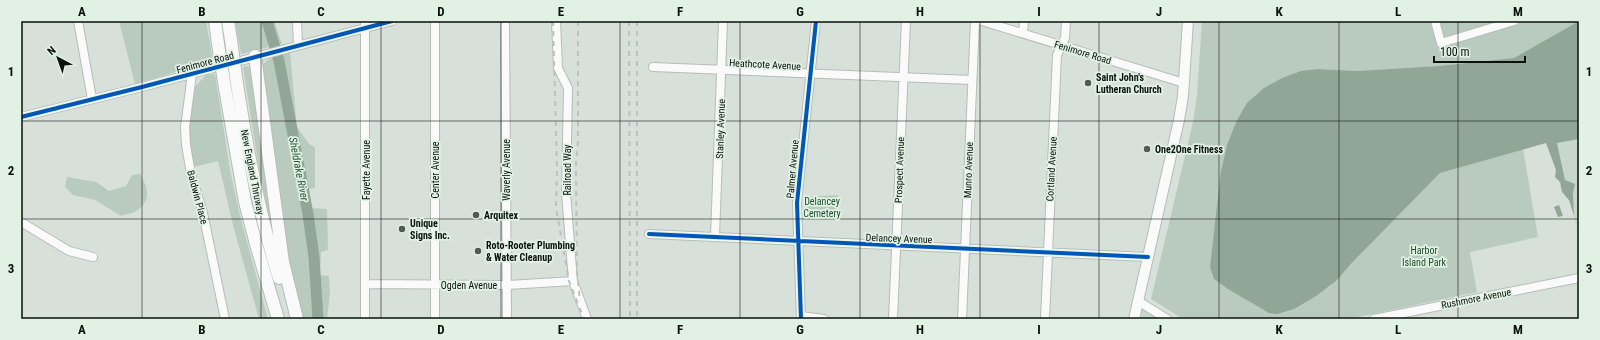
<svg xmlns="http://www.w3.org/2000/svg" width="1600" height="340" viewBox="0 0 1600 340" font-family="'Roboto Condensed',sans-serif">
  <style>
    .built { fill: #c7d7cb }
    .green { fill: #b9cbbe }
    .water { fill: #91a697 }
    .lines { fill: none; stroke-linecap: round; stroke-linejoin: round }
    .river { stroke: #91a697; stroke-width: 11 }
    .minor-casing { stroke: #b6bdb8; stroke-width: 10 }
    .major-casing { stroke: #b6bdb8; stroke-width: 12 }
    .highway-casing { stroke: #b6bdb8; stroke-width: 14 }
    .minor { stroke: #f9faf9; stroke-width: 8 }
    .major { stroke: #f9faf9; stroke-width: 10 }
    .highway { stroke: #f9faf9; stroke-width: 12 }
    .rail { stroke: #bdc0be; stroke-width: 2; stroke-dasharray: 5 5; stroke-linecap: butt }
    .highway-bridge-casing { stroke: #b6bdb8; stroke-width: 14; stroke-linecap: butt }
    .highway-bridge { stroke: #f9faf9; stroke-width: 12 }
    .cycleway-casing { stroke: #e1f2e5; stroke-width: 6 }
    .cycleway { stroke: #0057b8; stroke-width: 4 }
    .grid { fill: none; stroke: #0b110d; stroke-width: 1; stroke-opacity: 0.55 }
    .poi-dot { fill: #535955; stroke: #e1f2e5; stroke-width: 1.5 }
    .labels { text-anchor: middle; stroke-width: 3.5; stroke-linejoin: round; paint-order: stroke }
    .street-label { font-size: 10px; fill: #0b110d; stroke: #e1f2e5 }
    .poi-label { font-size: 10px; font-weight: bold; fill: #0b110d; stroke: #e1f2e5; text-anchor: start }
    .park-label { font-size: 10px; fill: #1e4d30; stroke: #e1f2e5 }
    .water-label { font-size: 11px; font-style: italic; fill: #275638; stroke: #e1f2e5 }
    .neatline { fill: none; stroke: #0b110d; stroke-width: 1.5 }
    .grid-label { font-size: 13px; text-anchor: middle; font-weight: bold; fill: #0b110d }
  </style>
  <rect width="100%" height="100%" fill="#d8e0da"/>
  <path class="built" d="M1579,139V237L1574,216L1573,193L1575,184L1565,180L1557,142Z
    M1143,307L1163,319H1141Z"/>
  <path class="green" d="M119,21H206L213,61L135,84Z
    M235,21H274L282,44L241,54Z
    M1202,21H1579L1514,58L1438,66L1357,71L1318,69L1236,122L1227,145L1221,171L1328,288L1440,173L1523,149L1538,237L1470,252L1477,292L1348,319H1183L1151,299L1193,122L1197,95Z
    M290,53L297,127L309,144L315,147V188L309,189L310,208L327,209L328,250L321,252L320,275L329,276L330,292L327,319H303L292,285L261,67C266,57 280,56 290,53Z
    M247,66L251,68L272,216L270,217L263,194L243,67Z
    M215,74L230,170L240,216L268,319H259L234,229L218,161L194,167L188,136L194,88L206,75Z
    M140,174C148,187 152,201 136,211C132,214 125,214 121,216L95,200L73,195L65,187L67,177L96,182L109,191L126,186L132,175Z
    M838,195L836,217L806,218V197Z"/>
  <path class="water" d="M1579,21V139L1557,143L1565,180L1575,184L1573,193L1574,216L1569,200L1562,192L1560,182L1555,177L1556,170L1546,143L1440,173L1351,264L1336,281L1316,296L1294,309L1277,314L1269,313L1228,289L1214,279L1210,267L1221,171L1227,145L1236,122L1247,103L1264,88L1282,78L1301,71L1318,69L1357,71L1438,66L1514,58Z
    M1559,205L1563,216L1558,217L1554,207Z"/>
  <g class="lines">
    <path class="river" d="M267,21L279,61L308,214L314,257L318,319"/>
    <defs>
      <path id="minor" d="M78,21L92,99
        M297,21L298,45
        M365,21V319
        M435,21V319
        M505,21L507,319
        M556,21L558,68L568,88L566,193L573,281L587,319
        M982,21L1184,83
        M1435,21L1441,43L1514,21
        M1023,33L1024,21
        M653,67L972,80
        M192,74L185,127L186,145L191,174L203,213L225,319
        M21,117L142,87L392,21
        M21,222L69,251L93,257
        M649,234L1148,257
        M715,236L723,21
        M366,284L507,285L573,281
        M1138,301L1167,319
        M801,316L824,319
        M801,319L797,203L816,21
        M893,319L906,21
        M962,319L975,21
        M1045,319L1057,55L1065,38L1066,21
        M1374,319L1579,278"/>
      <path id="major" d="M1134,319L1179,120L1183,96L1188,21"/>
      <path id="highway" d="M215,21L218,44
        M228,21L231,40
        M255,56L283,262L297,319
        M237,84C247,150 259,214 279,278
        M225,88L245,202L256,244L278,319"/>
    </defs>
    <use href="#minor" class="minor-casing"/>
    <use href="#major" class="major-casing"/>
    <use href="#highway" class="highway-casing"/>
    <use href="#minor" class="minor"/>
    <use href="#major" class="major"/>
    <use href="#highway" class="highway"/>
    <path class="rail" d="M553,21L557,168L556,208L569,281L584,319
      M578,21V142L576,163L577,272L580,301
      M629,21L630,319
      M637,21V319"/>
    <defs>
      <path id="highway-bridge" d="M231,40L237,84
        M218,44L225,88"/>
    </defs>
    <use href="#highway-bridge" class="highway-bridge-casing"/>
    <use href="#highway-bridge" class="highway-bridge"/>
    <defs>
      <path id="cycleway" d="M21,117L142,87L392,21
        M649,234L1148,257
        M801,319L797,203L816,21"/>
    </defs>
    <use href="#cycleway" class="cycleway-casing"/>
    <use href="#cycleway" class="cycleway"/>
  </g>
  <path class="grid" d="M142,21V319M261,21V319M381,21V319M501,21V319M620,21V319M740,21V319M860,21V319M980,21V319M1099,21V319M1219,21V319M1339,21V319M1458,21V319M21,121H1579M21,219H1579"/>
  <g class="poi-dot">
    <circle cx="1088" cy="83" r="4"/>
    <circle cx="1147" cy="149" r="4"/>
    <circle cx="476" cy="215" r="4"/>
    <circle cx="402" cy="229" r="4"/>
    <circle cx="478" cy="251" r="4"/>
  </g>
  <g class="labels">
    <g class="street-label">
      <text transform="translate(1083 52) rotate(17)" y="4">Fenimore Road</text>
      <text transform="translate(205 62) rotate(-15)" y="4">Fenimore Road</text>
      <text transform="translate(765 64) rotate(3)" y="4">Heathcote Avenue</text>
      <text transform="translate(720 129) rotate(-88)" y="4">Stanley Avenue</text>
      <text transform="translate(792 169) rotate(-85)" y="4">Palmer Avenue</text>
      <text transform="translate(1051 169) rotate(-87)" y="4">Cortland Avenue</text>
      <text transform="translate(366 170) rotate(-90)" y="4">Fayette Avenue</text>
      <text transform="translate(435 170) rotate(-90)" y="4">Center Avenue</text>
      <text transform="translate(506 170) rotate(-90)" y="4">Waverly Avenue</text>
      <text transform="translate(567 170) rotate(-90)" y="4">Railroad Way</text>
      <text transform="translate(899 170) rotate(-88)" y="4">Prospect Avenue</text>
      <text transform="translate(968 170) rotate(-88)" y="4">Munro Avenue</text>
      <text transform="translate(253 172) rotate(79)" y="4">New England Thruway</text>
      <text transform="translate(198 197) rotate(75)" y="4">Baldwin Place</text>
      <text transform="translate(899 238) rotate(2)" y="4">Delancey Avenue</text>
      <text x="469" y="289">Ogden Avenue</text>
      <text transform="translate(1476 298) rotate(-11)" y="4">Rushmore Avenue</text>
    </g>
    <g class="poi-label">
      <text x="1096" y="81">Saint John's<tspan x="1096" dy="12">Lutheran Church</tspan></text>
      <text x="1155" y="153">One2One Fitness</text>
      <text x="484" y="219">Arquitex</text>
      <text x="410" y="227">Unique<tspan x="410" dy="12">Signs Inc.</tspan></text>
      <text x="486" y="249">Roto-Rooter Plumbing<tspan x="486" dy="12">&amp; Water Cleanup</tspan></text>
    </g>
    <g class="park-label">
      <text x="822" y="205">Delancey<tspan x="822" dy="12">Cemetery</tspan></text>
      <text x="1424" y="254">Harbor<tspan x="1424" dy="12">Island Park</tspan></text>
    </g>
    <g class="water-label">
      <text transform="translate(299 169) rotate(79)" y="4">Sheldrake River</text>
    </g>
  </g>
  <rect width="1600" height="340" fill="none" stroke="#e1f2e5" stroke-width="44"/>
  <g transform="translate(58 58) rotate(319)" stroke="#e1f2e5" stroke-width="3" paint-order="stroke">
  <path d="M0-3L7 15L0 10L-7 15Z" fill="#0b110d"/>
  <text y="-6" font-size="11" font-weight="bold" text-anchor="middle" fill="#0b110d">N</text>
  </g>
  <path d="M1434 56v6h91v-6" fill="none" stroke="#0b110d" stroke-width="2"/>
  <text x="1440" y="56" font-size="12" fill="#0b110d" stroke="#e1f2e5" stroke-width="3" paint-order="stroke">100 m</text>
  <rect x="22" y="22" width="1556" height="296" class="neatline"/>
  <g class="grid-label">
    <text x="82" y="16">A</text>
    <text x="202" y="16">B</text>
    <text x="321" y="16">C</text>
    <text x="441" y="16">D</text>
    <text x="561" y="16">E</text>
    <text x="680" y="16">F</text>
    <text x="800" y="16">G</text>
    <text x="920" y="16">H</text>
    <text x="1039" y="16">I</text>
    <text x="1159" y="16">J</text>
    <text x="1279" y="16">K</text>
    <text x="1398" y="16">L</text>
    <text x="1518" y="16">M</text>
    <text x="11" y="76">1</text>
    <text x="1589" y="76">1</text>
    <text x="11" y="175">2</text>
    <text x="1589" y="175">2</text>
    <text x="11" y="273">3</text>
    <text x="1589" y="273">3</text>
    <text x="82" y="334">A</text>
    <text x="202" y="334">B</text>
    <text x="321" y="334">C</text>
    <text x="441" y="334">D</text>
    <text x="561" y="334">E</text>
    <text x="680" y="334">F</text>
    <text x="800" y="334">G</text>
    <text x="920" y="334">H</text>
    <text x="1039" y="334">I</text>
    <text x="1159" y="334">J</text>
    <text x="1279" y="334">K</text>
    <text x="1398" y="334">L</text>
    <text x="1518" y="334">M</text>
  </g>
</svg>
